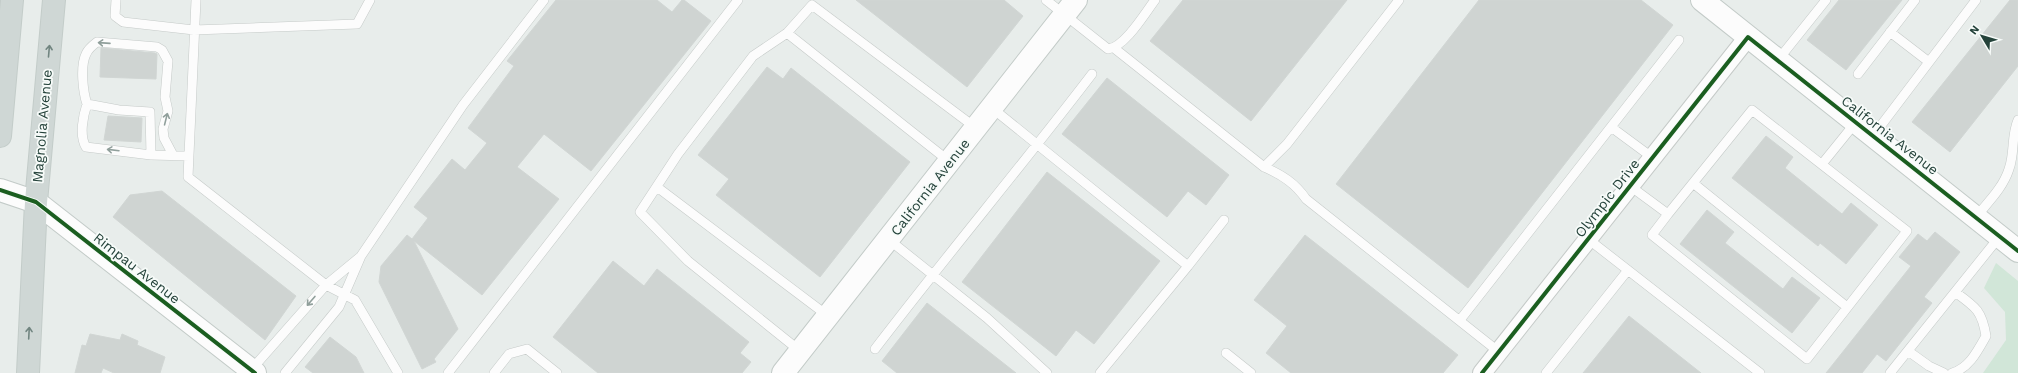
<svg xmlns="http://www.w3.org/2000/svg" width="2018" height="373" viewBox="0 0 2018 373" font-family="'Work Sans',sans-serif">
  <style>
    .green { fill: #d1e6d8 }
    .building { fill: #cfd4d2; stroke: #d1d6d4 }
    .lines { fill: none; stroke-linecap: round; stroke-linejoin: round }
    .lane-casing { stroke: #c5cac8; stroke-width: 10 }
    .street-casing { stroke: #c5cac8; stroke-width: 20 }
    .secondary-casing { stroke: #c3cbc8; stroke-width: 24 }
    .primary-casing { stroke: #c3ccc9; stroke-width: 24 }
    .lane { stroke: #fcfcfc; stroke-width: 9 }
    .street { stroke: #fcfcfc; stroke-width: 18 }
    .secondary { stroke: #fcfcfc; stroke-width: 22 }
    .primary { stroke: #cfd7d5; stroke-width: 22 }
    .cycleway-casing { stroke: #f7fbf9; stroke-width: 6 }
    .cycleway { stroke: #1b5e20; stroke-width: 4 }
    .oneway { stroke: #909f9b }
    .oneway2 { stroke: #718580 }
    .labels { text-anchor: middle; stroke-width: 3.5; stroke-linejoin: round; paint-order: stroke }
    .street-label { font-size: 14px; fill: #24423a; stroke: #f7fbf9 }
  </style>
  <rect width="100%" height="100%" fill="#e8edeb"/>
  <path class="green" d="M1996,263L2018,281V373H1983L2006,340L2005,312L1984,288Z"/>
  <path class="building" d="M556,0H657L672,12L682,0H684L711,21L591,171L544,134L517,167L559,199L482,295L414,241L458,329L434,359L436,362L422,369L379,282L381,266L407,235L412,239L428,218L414,207L452,159L465,170L487,143L468,128L514,66L507,61Z
    M856,0H1004L1023,16L967,87Z
    M1183,0H1347L1251,121L1150,41Z
    M1479,0H1641L1673,25L1468,288L1336,184Z
    M1839,0H1902L1846,70L1807,40Z
    M2010,0H2018V66L1950,152L1912,122Z
    M101,48L155,53L157,54L156,79L100,77Z
    M767,67L783,79L791,68L910,162L820,277L716,195L729,179L698,155Z
    M1107,78L1229,175L1206,205L1188,191L1167,217L1062,134Z
    M108,116L142,118L141,142L104,140Z
    M1766,136L1793,157L1785,168L1842,214L1851,203L1878,225L1846,264L1820,243L1818,246L1732,178Z
    M1047,172L1160,261L1094,344L1076,330L1056,356L962,282Z
    M162,191L296,296L265,340L113,217L130,195Z
    M1707,210L1734,232L1725,243L1783,289L1792,277L1820,298L1792,333L1680,244Z
    M1935,232L1960,252L1924,297L1932,303L1886,361L1877,354L1862,373H1826L1911,266L1899,257L1918,234L1927,241Z
    M1305,235L1458,355L1443,373H1291L1266,353L1287,326L1254,300Z
    M613,261L644,286L657,269L749,342L740,353L751,362L742,373H598L553,337Z
    M927,303L1016,373H897L882,361Z
    M1629,316L1701,373H1583Z
    M90,334L120,340L122,334L138,341L137,345L165,357L160,373H114L103,368L101,373H75L82,345L86,346Z
    M330,337L356,357L364,373H313L305,367Z"/>
  <g class="lines">
    <defs>
      <path id="lane" d="M116,0L115,16L123,22L194,30L357,24L370,0
        M196,0L188,177L326,285L355,300L398,373
        M1046,0L1108,49C1125,47 1145,13 1155,0
        M1890,32L1929,62
        M787,33L812,5L976,128
        M1114,48L1264,167L1287,144L1399,0
        M1778,60L1826,0
        M1858,74L1915,0
        M87,104C83,92 80,66 86,54C88,49 93,45 97,42L157,47L162,50L168,61L165,97L168,111L163,129L164,138L173,155
        M992,108L1188,266L1100,373
        M1611,127L1653,158
        M1873,136L1976,0
        M151,155L150,112L119,110L87,104C83,116 79,136 86,147L151,155L189,156
        M1822,164L1856,122
        M1264,167C1282,175 1295,183 1306,199L1499,352
        M1693,183L1847,307
        M1630,186L1668,214L1652,235L1807,359L1907,231L1752,110L1668,214
        M657,187L828,316
        M1976,217C1988,202 2003,188 2009,169C2015,153 2011,136 2018,120
        M888,239L987,318L1047,373
        M1588,239L1760,373
        M1188,266L1224,220
        M1460,320L1679,40
        M875,349C946,256 1021,167 1092,74
        M800,351L688,261L640,212L678,154L753,56L787,33L950,162
        M1908,351L1929,366L1944,373
        M1226,353L1251,373
        M251,370L326,285L360,257
        M285,373L339,307L361,256L463,105L544,0
        M448,373L738,0
        M494,373L509,354L527,349L557,373
        M1546,373L1628,270
        M1890,373L2000,236
        M1952,373C1969,368 1977,352 1986,336C1982,311 1976,307 1955,292"/>
      <path id="street" d="M1482,373L1748,37"/>
      <path id="secondary" d="M1702,0L2018,251
        M0,190L36,202L255,373
        M783,373L1076,0"/>
      <path id="primary" d="M0,136L12,0
        M28,373L36,202L54,0"/>
    </defs>
    <use href="#lane" class="lane-casing"/>
    <use href="#street" class="street-casing"/>
    <use href="#secondary" class="secondary-casing"/>
    <use href="#primary" class="primary-casing"/>
    <use href="#lane" class="lane"/>
    <use href="#street" class="street"/>
    <use href="#secondary" class="secondary"/>
    <use href="#primary" class="primary"/>
    <defs>
      <path id="cycleway" d="M0,190L36,202L255,373
        M1482,373L1748,37L2018,251"/>
    </defs>
    <use href="#cycleway" class="cycleway-casing"/>
    <use href="#cycleway" class="cycleway"/>
  </g>
  <defs><path id="oneway-shaft" d="M-6 0H5M1.5-3L5.5 0L1.5 3" fill="none" stroke-width="1.6" stroke-linecap="round" stroke-linejoin="round"/></defs>
  <g class="oneway">
    <use href="#oneway-shaft" transform="translate(104 43) rotate(-176)"/>
    <use href="#oneway-shaft" transform="translate(166 119) rotate(-76)"/>
    <use href="#oneway-shaft" transform="translate(113 150) rotate(-173)"/>
    <use href="#oneway-shaft" transform="translate(311 301) rotate(131)"/>
  </g>
  <g class="oneway2">
    <use href="#oneway-shaft" transform="translate(49 51) rotate(-85)"/>
    <use href="#oneway-shaft" transform="translate(29 333) rotate(-87)"/>
  </g>
  <g class="labels">
    <g class="street-label">
      <text transform="translate(42 126) rotate(-85)" y="5">Magnolia Avenue</text>
      <text transform="translate(1890 135) rotate(38)" y="5">California Avenue</text>
      <text transform="translate(930 187) rotate(-52)" y="5">California Avenue</text>
      <text transform="translate(1607 198) rotate(-52)" y="5">Olympic Drive</text>
      <text transform="translate(137 268) rotate(38)" y="5">Rimpau Avenue</text>
    </g>
  </g>
  <g transform="translate(1982 36) rotate(308)" stroke="#f7fbf9" stroke-width="3" paint-order="stroke">
  <path d="M0-3L7 15L0 10L-7 15Z" fill="#24423a"/>
  <text y="-6" font-size="11" font-weight="bold" text-anchor="middle" fill="#24423a">N</text>
  </g>
</svg>
